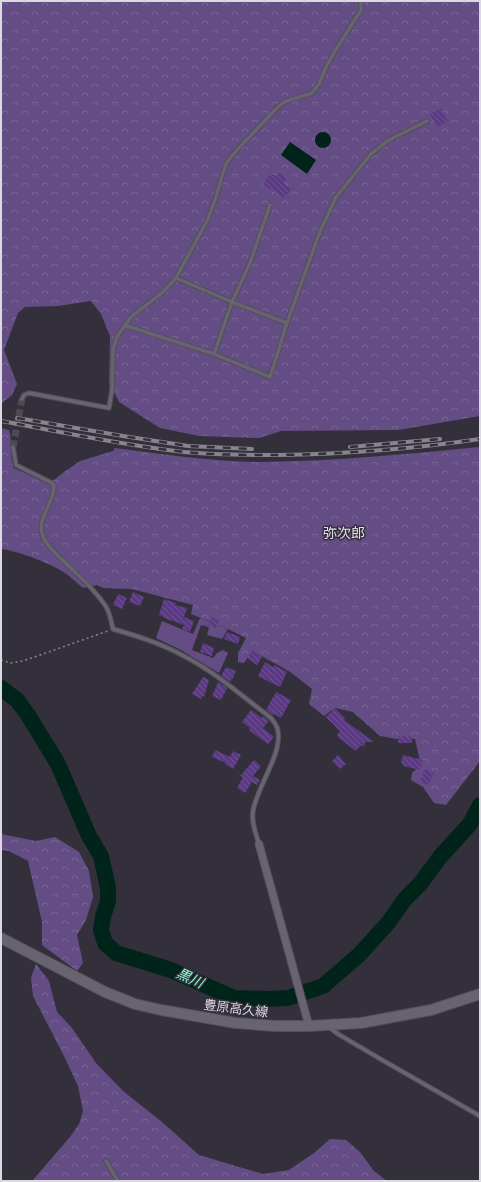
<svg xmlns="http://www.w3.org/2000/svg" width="481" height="1182" viewBox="0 0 481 1182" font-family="'Sofia Sans Condensed','Noto Sans JP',sans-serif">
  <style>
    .grass { fill: #634d84 }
    .forest { fill: url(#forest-crowns) }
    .water { fill: #002419 }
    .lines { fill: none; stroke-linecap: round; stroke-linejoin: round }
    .river { stroke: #002419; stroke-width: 16 }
    .building { fill: url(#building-back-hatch) }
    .minor-tunnel { stroke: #4d4a54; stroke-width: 7; stroke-dasharray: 7 3.5; stroke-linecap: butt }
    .service-casing { stroke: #524e57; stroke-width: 5.5 }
    .minor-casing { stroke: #524e57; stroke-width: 9 }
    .secondary-casing { stroke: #524e57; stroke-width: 12 }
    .path { stroke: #89868f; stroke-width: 1.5; stroke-dasharray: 2 3; stroke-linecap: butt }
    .service { stroke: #686370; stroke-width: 3.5 }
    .minor { stroke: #686370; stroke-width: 7 }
    .secondary { stroke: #686370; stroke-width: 10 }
    .rail-casing { stroke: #87848d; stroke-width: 4 }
    .rail { stroke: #34303b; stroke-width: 2.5; stroke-dasharray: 8; stroke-linecap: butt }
    .labels { text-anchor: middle; stroke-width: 3; stroke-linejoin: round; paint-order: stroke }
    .street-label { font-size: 13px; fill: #dcdae1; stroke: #34303b }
    .neighbourhood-label { font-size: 14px; fill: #e0dbe9; stroke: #34303b }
    .water-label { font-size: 14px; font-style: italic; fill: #86fcd3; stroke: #34303b }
  </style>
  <defs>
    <pattern id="forest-crowns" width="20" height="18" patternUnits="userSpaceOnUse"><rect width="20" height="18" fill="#634d84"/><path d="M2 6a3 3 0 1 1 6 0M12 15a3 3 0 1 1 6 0" fill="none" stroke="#796695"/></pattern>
    <pattern id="building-back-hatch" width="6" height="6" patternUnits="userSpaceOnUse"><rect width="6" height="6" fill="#5b3985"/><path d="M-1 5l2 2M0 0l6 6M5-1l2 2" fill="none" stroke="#725596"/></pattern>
  </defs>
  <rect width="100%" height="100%" fill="#34303b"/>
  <path class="grass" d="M200,618L228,629L222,639L207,635L209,627L201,625L192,650L213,658L217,653L223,650L228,653L219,673L181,650L156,638L162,621L193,634Z"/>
  <path class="forest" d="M1,1H480V416L398,430L281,431L259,438L199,436L160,428L119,402L109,382L110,336L101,314L91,301L58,306L25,307L18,313L4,350L17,384L12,395L1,404Z
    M1,428L9,430C13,442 9,455 14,468L49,484L64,472L80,461L113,451L115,448C162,454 214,462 262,462C335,461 408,454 480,447V761L446,805L434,803L423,787L411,780L412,773L421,765L415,739H397L380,736L353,712L335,708L324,716L309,704L312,689L289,671L252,651L244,663L238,662V653L246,638L228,629L191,614L193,605L132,589L103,588L97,585L83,588C78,584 73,579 68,575C53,564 19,551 1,549Z
    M1,834L36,841L55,837L79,852L89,871L93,897L86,920L77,935L83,963L77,971L42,945V922L28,861L9,851L1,850Z
    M36,964L49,981L57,1012L72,1028L96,1063L123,1091L162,1122L199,1155L263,1174L289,1170L314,1153L330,1139L346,1140L360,1152L374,1171L387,1181H32L70,1137L79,1124L83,1111L78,1086L64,1056L33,996L31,978Z"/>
  <path class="water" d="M315 140a8 8 0 1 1 16 0a8 8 0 1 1-16 0Z
    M290,142L316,160L307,174L281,155Z"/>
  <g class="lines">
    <path class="river" d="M1,688L17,700L28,715L58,764L89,836L101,856L108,888V901L103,917L101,930L105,943L116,953L171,970L234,998L268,999L288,998L323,986L359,955L388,923L405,899L420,884L440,857L470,824L480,805"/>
  </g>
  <path class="building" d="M441,108L448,122L437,127L430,114Z
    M271,173L275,176L279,173L287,178L284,184L291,189L284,198L263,184Z
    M133,592L144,597L140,606L129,602Z
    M118,594L127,598L122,609L113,605Z
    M164,599L176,603L175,605L187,608L184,617L194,621L190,632L182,629L184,625L164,618V617L159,615Z
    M211,617L219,620L216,628L208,625Z
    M227,632L240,637L238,644L224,639Z
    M203,643L214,648L212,656L200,652Z
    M252,650L262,657L257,665L247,658Z
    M265,662L273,667L274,665L287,672L280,687L258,676Z
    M226,667L236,671L232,680L231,679L230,682L221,676Z
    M203,677L209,680L204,697L202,696L201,699L192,694Z
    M218,682L227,688L221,700L212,696Z
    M276,692L291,700L281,718L274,714L273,715L266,710Z
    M335,708L345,718L344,720L374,742H365L364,747L361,745L356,751L339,738L337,735L340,731L326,717Z
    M251,710L262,718L263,716L269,721L263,728L274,737L268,744L249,730L250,728L242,722Z
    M399,736L412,737V743H398Z
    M215,750L230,757L233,751L241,755L233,769L225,764L226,763L212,757Z
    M338,755L346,764L340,769L332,761Z
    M403,755L423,760L420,770L403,766V764L401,763Z
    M254,760L261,766L253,776L260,780L257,785L252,782L245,793L237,788L243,777L240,776Z
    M425,769L434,773L429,785L420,782Z"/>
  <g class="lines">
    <path class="minor-tunnel" d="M13,447L22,399"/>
    <defs>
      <path id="service" d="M176,278L232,302L287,323
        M124,325L214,354L270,377L287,323L319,234L336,197L371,154L381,146L389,140L427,121
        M214,354L232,302L250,263L270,205
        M22,399L24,395L29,393L109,408L112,390L113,349L117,337L131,317L163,292L176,278L208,219L216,197L222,176L227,162L237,150L277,108L284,102L312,93L319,84L327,65L335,51L361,10V1
        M13,447L16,465L52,483L54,486C54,503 38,516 42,533C45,547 67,563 76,573C86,582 97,594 105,605C110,612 111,621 113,629C137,636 160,643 182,655C214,671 242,696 271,718C274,722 278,726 278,732C282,754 257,787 253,811C251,822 256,834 259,844
        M329,1027L338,1034L377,1057L480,1116
        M106,1161L118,1181"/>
      <path id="minor" d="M259,844L309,1026"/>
      <path id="secondary" d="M1,938L105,992L135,1004L161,1010L236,1023L275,1026H309L361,1023L431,1010L480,994"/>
    </defs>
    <use href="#service" class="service-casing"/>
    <use href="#minor" class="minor-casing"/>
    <use href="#secondary" class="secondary-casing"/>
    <path class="path" d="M1,660L11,663L23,661L108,631"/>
    <use href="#service" class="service"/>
    <use href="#minor" class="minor"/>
    <use href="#secondary" class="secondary"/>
    <defs>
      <path id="rail" d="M17,418L123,436L188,446L252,449
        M1,421C62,432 122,445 184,452C214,455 247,455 277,455C345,454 413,449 480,439
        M350,447L440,439"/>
    </defs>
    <use href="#rail" class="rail-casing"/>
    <use href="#rail" class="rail"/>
  </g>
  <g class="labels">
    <g class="street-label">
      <text transform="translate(236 1008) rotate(7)" y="5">豊原高久線</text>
    </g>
    <g class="neighbourhood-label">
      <text x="344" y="538">弥次郎</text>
    </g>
    <g class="water-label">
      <text transform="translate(190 978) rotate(24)" y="5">黒川</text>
    </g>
  </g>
  <rect width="481" height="1182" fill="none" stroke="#dcdae1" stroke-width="4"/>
</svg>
